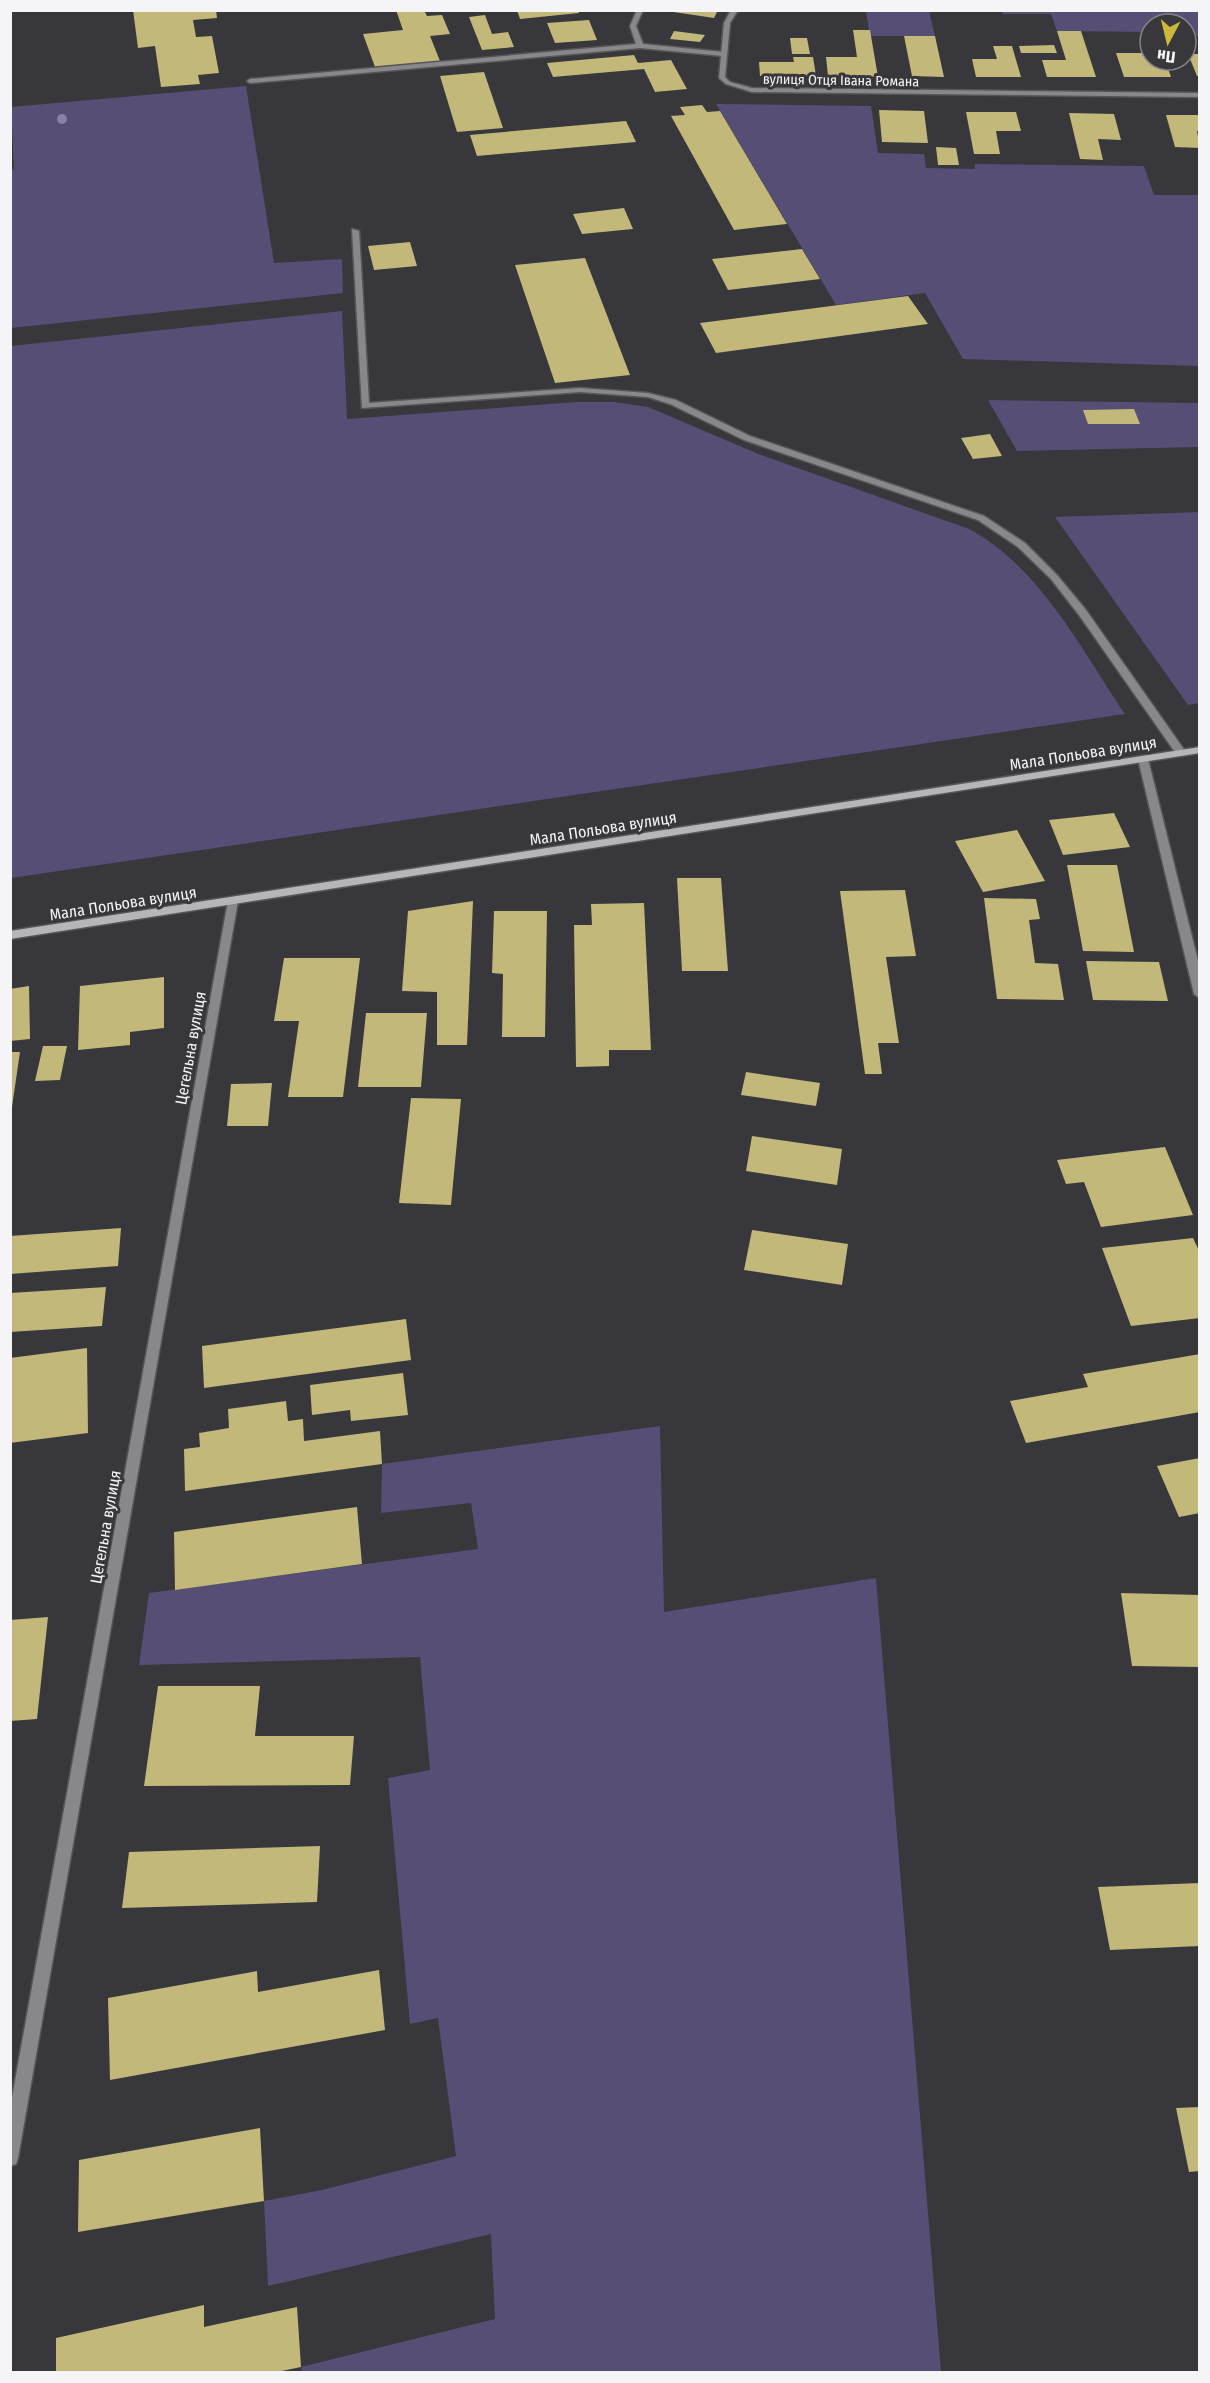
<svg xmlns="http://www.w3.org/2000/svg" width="1210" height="2383" viewBox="0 0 1210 2383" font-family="'Fira Sans Condensed',sans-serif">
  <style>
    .green { fill: #564e74 }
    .building { fill: #c1b87a }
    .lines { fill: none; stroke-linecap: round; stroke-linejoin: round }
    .lane-casing { stroke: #565559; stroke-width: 3 }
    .street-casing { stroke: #565559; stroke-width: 3 }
    .secondary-casing { stroke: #565559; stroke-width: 3 }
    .lane { fill: #88888a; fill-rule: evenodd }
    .street { fill: #88888a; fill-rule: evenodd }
    .secondary { fill: #b6b5b9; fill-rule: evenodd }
    .tree { fill: #8881a6 }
    .labels { text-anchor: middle; stroke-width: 6; stroke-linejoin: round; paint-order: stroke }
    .far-street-label { font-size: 14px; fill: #f5f4f7; stroke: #38373b }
    .street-label { font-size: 16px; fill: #f5f4f7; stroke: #38373b }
  </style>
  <rect width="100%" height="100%" fill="#38373b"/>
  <path class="green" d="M866,11H929L935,36H870Z
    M1002,11H1199V36H1186V24H1150V32L1057,31L1051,14H1003Z
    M246,86L274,263L342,259L343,293L11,328L10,170L14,169L11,107Z
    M716,104L871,106L878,153L924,154L926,168L975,169V164L1144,166L1154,195H1199V366L963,359L925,293L836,305Z
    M342,311L347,419L577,402H614L648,407L761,455L969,529C1040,567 1081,649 1125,714L11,878V346Z
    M988,400L1199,403V447L1017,451Z
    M1199,512V703L1188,705L1055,517Z
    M660,1426L664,1612L876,1578L941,2372H302L301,2367L495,2319L491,2234L268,2286L264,2201L322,2190L456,2156L438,2018L410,2024L388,1778L430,1770L420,1657L139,1665L149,1593L478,1549L471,1503L381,1513L382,1464Z"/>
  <path class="building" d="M133,10H216L217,18L193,20L196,37L212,36L219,73L198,75L200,84L161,87L155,46L138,48Z
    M396,10H424L427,16L442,15L450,34L430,36L440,61L375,67L363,34L403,30Z
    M517,10H578L579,13L520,19Z
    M660,10H718L714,18Z
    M485,15L492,34L508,32L514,47L482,50L469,17Z
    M589,20L597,40L555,43L547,23Z
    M853,30H870L878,77L828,76L826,57H857Z
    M674,31L705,35L700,42L670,39Z
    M1057,31H1081L1096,77H1047L1042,60H1066Z
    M904,36H935L944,77L912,76Z
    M790,38H807L810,54H792Z
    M1140,38H1150V60H1165L1171,77H1124L1116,53H1146Z
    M1054,45L1057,53H1021L1019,46Z
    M993,46H1012L1021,77H976L972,59H997Z
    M1188,54H1200V76H1197Z
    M634,55L638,63L671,60L687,89L655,92L644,69L553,77L547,63Z
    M793,57H813L816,76H760L759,62H794Z
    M484,72L503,128L457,132L440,76Z
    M702,105L707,112L720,111L787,224L734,230L671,116L685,115L680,107Z
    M879,110L924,111L928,143L882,142Z
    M966,112H1016L1021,131H996L1000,154H974Z
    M1069,113L1114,114L1121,140L1098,139L1103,160L1080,159Z
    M1166,115H1200V131H1197L1200,148L1175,147Z
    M626,121L636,142L477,156L470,135Z
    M936,147L956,148L959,165H938Z
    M624,208L633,229L582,234L573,214Z
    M410,242L417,266L374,270L368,246Z
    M802,249L820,279L728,290L712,259Z
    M585,258L630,375L555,383L515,265Z
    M908,296L928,324L716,353L700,323Z
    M1134,409L1140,424H1088L1083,410Z
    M990,434L1002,456L973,459L961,438Z
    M1114,813L1130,847L1063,855L1049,820Z
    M1017,830L1045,881L983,892L955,841Z
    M1067,865H1117L1134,952L1083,951Z
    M677,878H721L728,971H682Z
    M905,890L916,956L886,957L899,1043H878L882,1074H865L840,891Z
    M984,898L1036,899L1040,919L1029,920L1035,963L1058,964L1064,1000L997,999Z
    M473,901L467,1045H437V992L402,991L408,911Z
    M644,903L651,1050H609V1066L576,1067L574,925H592L591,904Z
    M494,911H547L545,1037H502L503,974L492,973Z
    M284,958H360L343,1097H288L299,1021H274Z
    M1086,961L1159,962L1168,1001L1093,1000Z
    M164,977V1028L130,1032V1045L78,1050L80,986Z
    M29,986L30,1039L10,1041V989Z
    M366,1013H427L421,1087H358Z
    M43,1046H67L60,1080L35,1081Z
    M10,1052H20L12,1107H10Z
    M746,1072L820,1083L816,1106L741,1095Z
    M272,1083L268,1126H227L231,1084Z
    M411,1098L461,1099L451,1205L399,1203Z
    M752,1136L842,1149L837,1185L746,1171Z
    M1165,1147L1193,1215L1101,1227L1084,1182L1066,1184L1057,1160Z
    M121,1228L118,1266L10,1274V1236Z
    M752,1230L848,1244L842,1285L744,1270Z
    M1193,1238L1200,1253V1318L1131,1326L1102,1248Z
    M106,1287L102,1326L10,1332V1293Z
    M406,1319L411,1360L204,1388L202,1346Z
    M87,1348L88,1433L10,1443V1358Z
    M1200,1354V1412L1026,1443L1010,1401L1088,1387L1083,1374Z
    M403,1373L408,1415L351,1421L350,1410L312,1415L310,1385Z
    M286,1401L288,1421L303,1419L304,1441L380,1431L382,1464L185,1491L184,1449L200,1447L199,1433L229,1428L228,1409Z
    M1200,1458V1513L1179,1517L1157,1466Z
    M357,1507L362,1564L175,1590L174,1532Z
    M1121,1593L1200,1595V1667L1132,1666Z
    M48,1617L37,1719L10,1721V1620Z
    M158,1686H260L255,1736H354L350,1785L144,1786Z
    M320,1846L317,1902L122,1908L129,1852Z
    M1200,1883V1946L1110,1950L1098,1887Z
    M379,1970L385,2030L110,2080L108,1998L257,1971L258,1992Z
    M1200,2107V2171L1189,2172L1176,2108Z
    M260,2128L264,2201L78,2232L79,2160Z
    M204,2305V2327L297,2307L301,2367L277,2372H56V2338Z"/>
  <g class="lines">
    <defs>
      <path id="lane" d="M637,10H643L636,26L643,44L723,52L726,54L723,56L640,48L250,83L247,81L250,79L636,44L630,26Z
        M352,229L359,231L369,403L580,388L648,393L676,400L750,436L984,516L1025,543L1057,575L1086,610L1185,751V755H1177L1079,615L1051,579L1018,547L978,520L744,440L670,404L648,397L580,392L362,408Z"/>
      <path id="street" d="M731,10H738L730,23L725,77L730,82L752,88L1200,93V97L752,92L726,84L719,78L724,23Z
        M1143,756L1148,759L1200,969V998L1194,994L1138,759Z
        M233,897L238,901L18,2158L16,2164L10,2166V2109L228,901Z"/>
      <path id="secondary" d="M1200,747V753L10,939V931Z"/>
    </defs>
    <use href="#lane" class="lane-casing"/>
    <use href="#street" class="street-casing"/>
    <use href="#secondary" class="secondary-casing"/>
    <use href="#lane" class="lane"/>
    <use href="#street" class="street"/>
    <use href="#secondary" class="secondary"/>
  </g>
  <circle class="tree" cx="62" cy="119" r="5"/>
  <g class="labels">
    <g class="far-street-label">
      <text transform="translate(841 80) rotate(1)" y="5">вулиця Отця Івана Романа</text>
    </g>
    <g class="street-label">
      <text transform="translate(1083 753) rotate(-9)" y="6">Мала Польова вулиця</text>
      <text transform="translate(603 828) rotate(-9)" y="6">Мала Польова вулиця</text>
      <text transform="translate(123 903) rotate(-9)" y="6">Мала Польова вулиця</text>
      <text transform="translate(190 1048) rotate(-80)" y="6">Цегельна вулиця</text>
      <text transform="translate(105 1527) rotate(-80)" y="6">Цегельна вулиця</text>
    </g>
  </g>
  <rect width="1210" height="2383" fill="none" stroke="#f5f4f7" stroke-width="24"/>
  <g transform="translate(1168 42) rotate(187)"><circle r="28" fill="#38373b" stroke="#848386" stroke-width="1.5"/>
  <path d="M0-4.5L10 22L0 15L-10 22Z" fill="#ccb939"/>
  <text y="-9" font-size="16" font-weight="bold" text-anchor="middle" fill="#f5f4f7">Пн</text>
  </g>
</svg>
